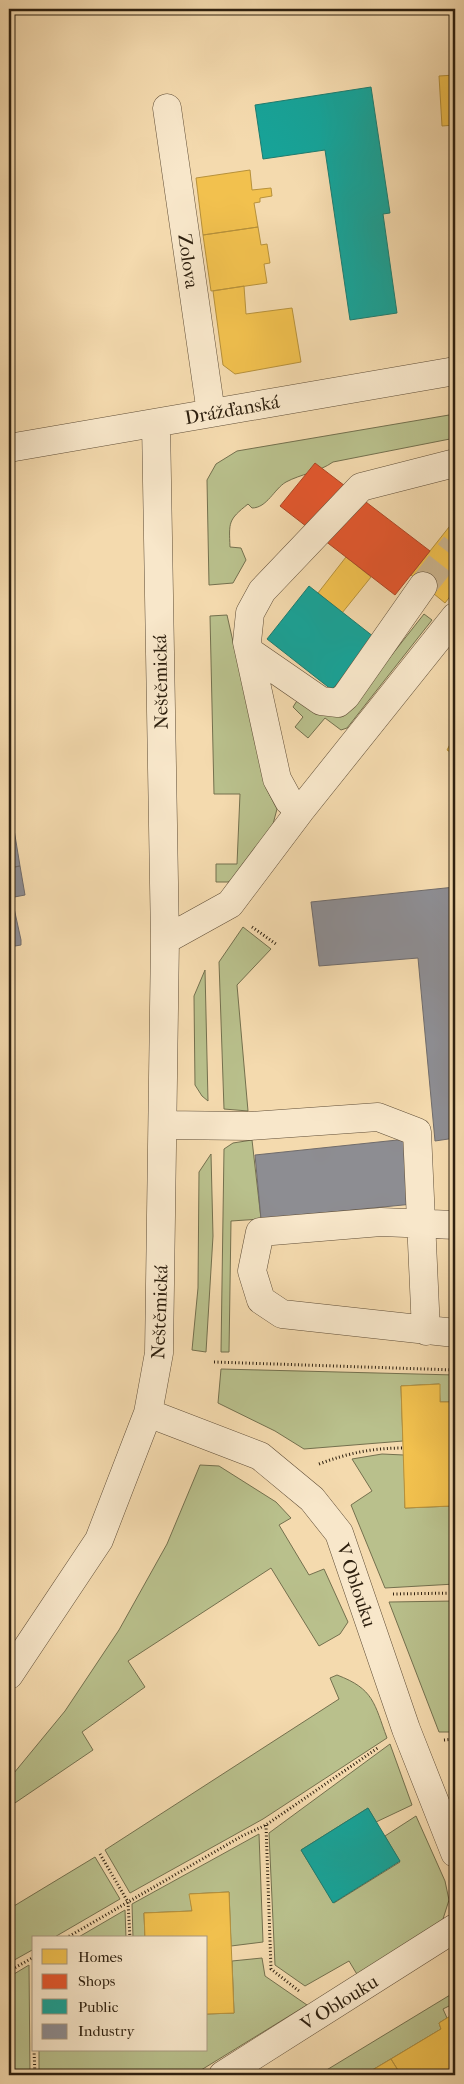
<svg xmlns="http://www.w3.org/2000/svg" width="464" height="2084" viewBox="0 0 464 2084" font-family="'IM FELL French Canon',serif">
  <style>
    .green { fill: #b9c08c; stroke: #74704e }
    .homes { fill: #f2c14e; stroke: #b7913b }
    .shops { fill: #e4572e; stroke: #ad4625 }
    .public { fill: #17a398; stroke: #1e7c6f }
    .industry { fill: #8d8d92; stroke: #706c6b }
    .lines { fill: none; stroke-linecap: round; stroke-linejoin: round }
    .minor-tunnel { stroke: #ccb58e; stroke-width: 28; stroke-dasharray: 28 14; stroke-linecap: butt }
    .minor-casing { stroke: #604e37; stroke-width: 29 }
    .path { stroke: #2e200f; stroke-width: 3; stroke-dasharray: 1 2.5; stroke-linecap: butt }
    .minor { stroke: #f8e7ca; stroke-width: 28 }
    .labels { text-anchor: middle; stroke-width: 5; stroke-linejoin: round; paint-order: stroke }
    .street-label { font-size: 19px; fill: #2e200f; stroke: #f8e7ca }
  </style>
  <rect width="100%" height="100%" fill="#f4daae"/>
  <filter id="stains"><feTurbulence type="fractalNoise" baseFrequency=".004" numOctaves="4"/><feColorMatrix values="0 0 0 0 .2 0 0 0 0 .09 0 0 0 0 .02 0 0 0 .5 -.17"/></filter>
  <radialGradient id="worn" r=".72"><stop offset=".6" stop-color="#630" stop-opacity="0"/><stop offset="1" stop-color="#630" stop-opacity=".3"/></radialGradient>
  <path class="green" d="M455,414V438L333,462C319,472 301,474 286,482C274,489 267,508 252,508L248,504C228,520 229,522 230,547L241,548L246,560L233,583L209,585L207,480L216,464L237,451Z
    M424,614L432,620L347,728L341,730L325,718L308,738L295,727L303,717L293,707L300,696L346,713Z
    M227,615L266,788L277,809L273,824L237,877L228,882H216V864H237L240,794H214L210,616Z
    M243,927L271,949L237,985L248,1111L224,1109L219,962Z
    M205,970L208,1101L202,1096L195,1085L194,996Z
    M252,1140L261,1219L231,1221L229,1352H221L224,1149L233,1143Z
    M211,1154L213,1236L206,1352L192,1350L198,1288L199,1172Z
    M221,1369L455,1375V1402H440L439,1384L401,1386L403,1441L304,1449L275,1431L218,1403Z
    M382,1454L404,1455L405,1508L451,1506L455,1584L385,1588L351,1505L372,1491L352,1459Z
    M200,1465L219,1466L276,1502L291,1518L279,1525L309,1575L324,1569L348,1622L340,1634L319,1646L271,1568L128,1661L145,1687L82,1732L93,1750L9,1807V1779L65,1711L119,1630L167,1544Z
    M455,1601V1728H452V1732H439L389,1602Z
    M337,1675C374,1689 374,1703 387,1738L263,1819L130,1893L105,1850L339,1699L330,1678Z
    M390,1744L412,1805L376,1822L368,1808L301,1850L334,1903L400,1862L385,1836L416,1816L445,1881L449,1900L443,1919L430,1930L358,1976L349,1961L305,1986L275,1965L269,1833Z
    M259,1834L263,1942L231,1946L229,1892L190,1894L192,1911L144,1913L145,1938H133L132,1904Z
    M95,1857L120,1899L53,1938H34V1949L9,1963V1909Z
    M125,1910L126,1938H77Z
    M262,1958L265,1976L307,2005L193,2075H39V2050H206V2014L234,2013L232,1961Z
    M29,1965L30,2075H9V1977Z
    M455,1992V2003L443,2009L447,2018L439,2023L441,2029L364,2075L358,2073L354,2075L320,2074Z"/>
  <path class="homes" d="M455,75V125L442,126L439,76Z
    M250,170L252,190L271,188L272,196L260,198V202L254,203L258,227L203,235L196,178Z
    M258,227L261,245L267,244L270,263L264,264L267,283L211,291L203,235Z
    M244,286L246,314L292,308L301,362L235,374L223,365L213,291Z
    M453,522L455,523V590L445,603L411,575Z
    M346,557L371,577L342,613L318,593Z
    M455,735V755L447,750Z
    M440,1384V1402H455V1530L452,1531L451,1506L405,1508L401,1386Z
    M455,1530V1591L452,1531Z
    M229,1892L234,2013L206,2014V1938H145L144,1913L192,1911L189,1894Z
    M455,2013V2075H401L391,2059L441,2029L439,2023Z
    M391,2059L401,2075H364Z"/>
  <path class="shops" d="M315,463L430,551L395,595L280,506Z"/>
  <path class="public" d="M371,87L390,213L383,214L397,313L350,320L325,150L263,159L255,105Z
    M309,586L374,637L332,690L267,639Z
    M368,1808L400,1861L333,1903L301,1850Z"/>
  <path class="industry" d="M9,799L20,866L9,868Z
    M20,866L25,895L9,898V868Z
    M455,887V1138L435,1141L418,958L319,966L311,902Z
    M12,899L21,940V945L9,947V900Z
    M407,1139L413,1204L261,1219L255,1155Z"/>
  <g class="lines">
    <path class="minor-tunnel" d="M423,586L455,545"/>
    <defs>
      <path id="minor" d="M167,108L211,413
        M9,448L455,371
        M250,652L321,701L338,703L346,696L423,586
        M300,811L289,801L277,779L247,642L250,613L262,591L361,487L455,463
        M165,940L230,904L300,811L455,617
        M163,1125L250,1126L378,1117L417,1132L426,1331
        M455,1225L381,1222L260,1232L252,1271L261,1300L282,1314L455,1333
        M148,1413L260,1456L312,1499L339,1533L406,1729L455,1853
        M9,1675L99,1540L148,1413L159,1353L165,940L156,423
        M223,2075L455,1928"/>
    </defs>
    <use href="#minor" class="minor-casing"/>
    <path class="path" d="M252,927L276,944
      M214,1362L455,1370
      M319,1464C348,1453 373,1448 403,1448
      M393,1594L455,1593
      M444,1740L455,1739
      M266,1825L271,1969L299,1991
      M100,1854L128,1902L130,1938
      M66,1938L242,1836L266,1825L379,1747
      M34,1957V1973
      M9,1971L34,1957
      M34,2050L35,2075"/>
    <use href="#minor" class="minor"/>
  </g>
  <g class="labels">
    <g class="street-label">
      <text transform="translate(189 261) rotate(82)" y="7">Zolova</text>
      <text transform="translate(232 409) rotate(-10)" y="7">Drážďanská</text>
      <text transform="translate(160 682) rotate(-91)" y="7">Neštěmická</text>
      <text transform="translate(159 1312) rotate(-88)" y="7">Neštěmická</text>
      <text transform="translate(357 1585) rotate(71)" y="7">V Oblouku</text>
      <text transform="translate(339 2002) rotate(-32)" y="7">V Oblouku</text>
    </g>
  </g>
  <rect width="464" height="2084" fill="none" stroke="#f4daae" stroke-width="30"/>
  <rect x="10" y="10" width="444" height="2064" fill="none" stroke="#2e200f" stroke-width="2.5"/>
  <rect x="15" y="15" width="434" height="2054" fill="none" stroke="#2e200f"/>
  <rect x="32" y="1936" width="175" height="115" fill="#f8e7ca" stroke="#a7977f"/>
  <rect x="42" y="1949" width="25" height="15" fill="#f2c14e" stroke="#a7977f"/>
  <text x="78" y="1962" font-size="15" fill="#2e200f">Homes</text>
  <rect x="42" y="1974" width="25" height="15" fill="#e4572e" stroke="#a7977f"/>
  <text x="78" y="1986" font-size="15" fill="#2e200f">Shops</text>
  <rect x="42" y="1999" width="25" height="15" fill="#17a398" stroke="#a7977f"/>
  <text x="78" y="2012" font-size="15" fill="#2e200f">Public</text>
  <rect x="42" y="2024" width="25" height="15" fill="#8d8d92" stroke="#a7977f"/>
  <text x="78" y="2036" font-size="15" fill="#2e200f">Industry</text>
  <rect width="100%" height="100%" filter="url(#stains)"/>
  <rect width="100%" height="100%" fill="url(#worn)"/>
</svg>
